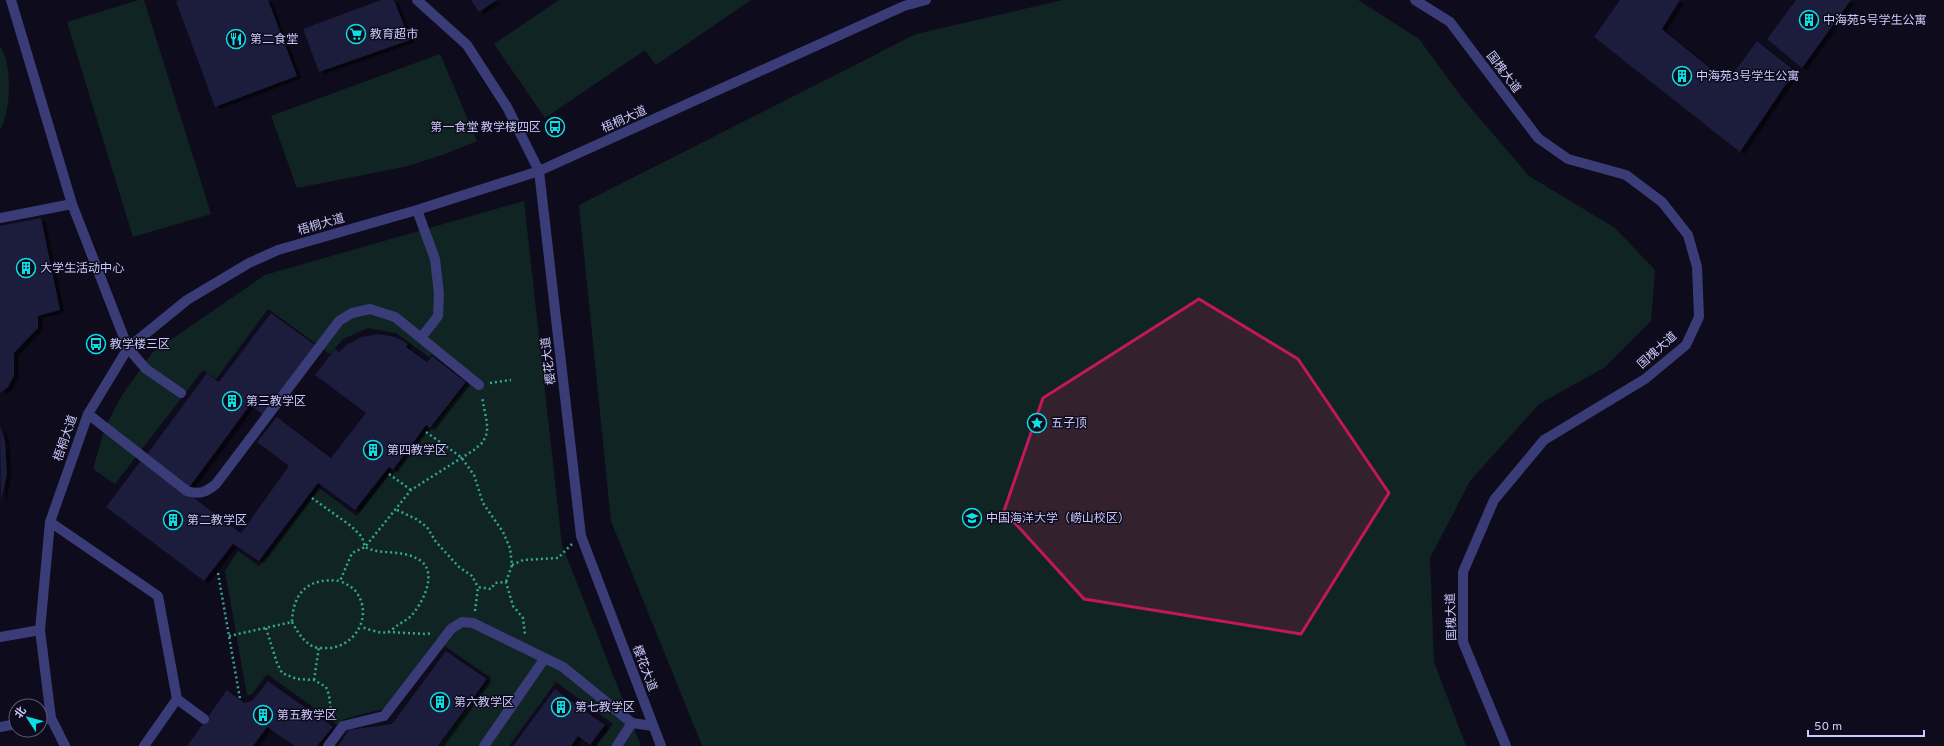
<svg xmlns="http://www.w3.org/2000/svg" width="1944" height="746" viewBox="0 0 1944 746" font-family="Overpass,'Noto Sans SC',sans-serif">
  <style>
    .green { fill: #102523 }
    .building { fill: #1e1a3c; filter: url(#shadow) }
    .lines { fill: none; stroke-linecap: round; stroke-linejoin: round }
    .path { stroke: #33a798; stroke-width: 2.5; stroke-dasharray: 2 3; stroke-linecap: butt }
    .minor { stroke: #3a3c78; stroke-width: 10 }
    .marked { fill: #c2185b; fill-opacity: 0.2; stroke: #c2185b; stroke-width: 3; stroke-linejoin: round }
    .labels { text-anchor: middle; stroke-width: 3; stroke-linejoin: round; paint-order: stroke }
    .poi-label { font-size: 12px; fill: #cccafc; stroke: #0e0c1c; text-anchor: start }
    .street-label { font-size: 12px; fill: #cccafc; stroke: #0e0c1c }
  </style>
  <defs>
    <filter id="shadow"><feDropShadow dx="4.5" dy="2.5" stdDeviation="0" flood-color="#0009"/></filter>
  </defs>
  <rect width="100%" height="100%" fill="#0e0c1c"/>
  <path class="green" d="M139,0H144L211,214L133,237L67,22Z
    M559,0H751L656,65L645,50L545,118L494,44Z
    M1063,0H1358L1419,39L1463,99L1529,176L1615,228L1655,270L1651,321L1604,368L1539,404L1470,481L1430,558L1434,662L1466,746H703L701,743L611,521L579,205L916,34Z
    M0,46C13,67 11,109 0,130Z
    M440,54L477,141L445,154L408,166L297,188L271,116Z
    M524,201L562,545L641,746H596L613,724L556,682L509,746H438L491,678L436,640L383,709L344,719L338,725L267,674L252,694L247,695L225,571L238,551L259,566L319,488L357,516L389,474L392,476L426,432L428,433L469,382L432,354L429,357L396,333L368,328L343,339L330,354L268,309L216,379L203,370L115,484L93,469L105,428L122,395L153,352L265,275Z"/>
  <path class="building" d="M180,0H268L297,76L215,107L176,1Z
    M381,0H394L410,40L319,72L303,29Z
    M471,0H497L479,12Z
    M1620,0H1680L1662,29L1727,82L1757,41L1795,71L1740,152L1594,37Z
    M1796,0H1851L1802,68L1767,39Z
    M41,218L60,310L38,316V328L14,353V376L8,387L0,393V226Z
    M271,313L318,347L266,417L250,405L188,489L145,457L207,373L219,382Z
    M378,334L395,337L403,341L408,344L406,347L427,362L432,356L466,382L430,428L426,425L393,470L389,467L355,510L318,483L259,561L233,544L204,581L106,507L142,459L241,533L289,466L257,442L277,417L331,458L366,413L315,375L335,349L339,352L347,345L362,337Z
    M0,426L5,441L7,474L1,501Z
    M446,651L487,679L438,746H338L349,730L392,724Z
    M268,681L333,727L317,746H295L267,727L253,746H187L227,690L244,703L252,701Z
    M555,689L605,725L590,745L578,736L571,746H513Z"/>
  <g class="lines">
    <path class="path" d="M490,383L511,380
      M426,432L461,457L474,475L483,503L503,532L510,548L512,565L506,582
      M389,474L411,490
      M312,498L351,526L362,537L365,547C381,556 403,548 421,561C438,574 422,604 411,616C407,620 402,622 398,625C395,627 391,631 388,632C379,634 369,629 361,627
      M397,510L416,519L427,527L436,542L459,567L472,576L478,587
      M512,565L523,560L558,558L572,544
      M218,573L240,699
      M475,611L478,587L491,589L495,583L506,582L513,606L523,618L525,635
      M292,622C297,631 302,640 312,646C315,648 320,648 324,648C352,650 374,619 357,593C353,587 346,584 340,581
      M266,628L277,663L282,673L297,679L314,680L326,687L329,695L332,720
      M388,632L426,634L433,633
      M229,636L292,622C293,592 309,577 340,581L352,553L365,547L411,490L474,450L483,442L487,433V423L482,397
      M314,680L319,647"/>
    <path class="minor" d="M417,0L467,45L507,107L539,171L581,536L661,746
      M1415,0L1450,22L1538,138L1568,159L1626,175L1662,202L1688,235L1697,267L1699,317L1686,345L1645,379L1544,440L1494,500L1463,572V642L1506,746
      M72,204L128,348L146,369L181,393
      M417,210L435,259L439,294L438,316L421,338
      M0,218L72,204L11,0
      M88,414L187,491C200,495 206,492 216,484L339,321L352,313L370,309L395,317L479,385
      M50,522L158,596L177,699
      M0,637L40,630
      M40,720L51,718
      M0,727L16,724
      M65,746L51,718L40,630L50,522L88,414L128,348L187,300L249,263L278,250L417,210L539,171L904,6L926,0
      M144,746L177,699L204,719
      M328,746L343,726L384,716L451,629L462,622L473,623L563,667L632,723L653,726
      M484,746L545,658
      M617,746L632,723"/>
  </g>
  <path class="marked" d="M1199,299L1298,359L1389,493L1301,634L1084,599L1004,511L1043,398Z"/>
  <defs>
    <symbol id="building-ring" viewBox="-11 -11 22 22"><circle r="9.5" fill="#0e0c1c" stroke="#0ddfe5" stroke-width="1.5"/><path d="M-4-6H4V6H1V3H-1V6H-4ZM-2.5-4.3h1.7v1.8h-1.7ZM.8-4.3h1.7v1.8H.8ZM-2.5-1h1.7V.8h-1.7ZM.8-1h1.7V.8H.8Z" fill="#0ddfe5"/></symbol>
    <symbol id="supermarket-ring" viewBox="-11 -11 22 22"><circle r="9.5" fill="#0e0c1c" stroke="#0ddfe5" stroke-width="1.5"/><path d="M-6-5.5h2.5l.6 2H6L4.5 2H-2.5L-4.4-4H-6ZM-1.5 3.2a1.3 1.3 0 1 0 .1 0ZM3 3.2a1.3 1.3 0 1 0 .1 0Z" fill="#0ddfe5"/></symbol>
    <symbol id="restaurant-ring" viewBox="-11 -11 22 22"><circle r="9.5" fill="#0e0c1c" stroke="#0ddfe5" stroke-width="1.5"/><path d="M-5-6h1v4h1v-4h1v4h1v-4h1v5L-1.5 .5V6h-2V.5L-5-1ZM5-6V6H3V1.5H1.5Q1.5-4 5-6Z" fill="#0ddfe5"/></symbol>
    <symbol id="bus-ring" viewBox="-11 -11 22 22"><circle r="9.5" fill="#0e0c1c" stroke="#0ddfe5" stroke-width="1.5"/><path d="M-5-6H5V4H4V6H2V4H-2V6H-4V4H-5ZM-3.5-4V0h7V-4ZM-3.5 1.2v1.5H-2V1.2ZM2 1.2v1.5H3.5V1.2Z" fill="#0ddfe5"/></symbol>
    <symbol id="sight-ring" viewBox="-11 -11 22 22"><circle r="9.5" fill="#0e0c1c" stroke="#0ddfe5" stroke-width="1.5"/><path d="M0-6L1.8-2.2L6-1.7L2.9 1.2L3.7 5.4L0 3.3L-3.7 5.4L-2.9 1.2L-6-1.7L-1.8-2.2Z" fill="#0ddfe5"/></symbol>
    <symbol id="university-ring" viewBox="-11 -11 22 22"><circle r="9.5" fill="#0e0c1c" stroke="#0ddfe5" stroke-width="1.5"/><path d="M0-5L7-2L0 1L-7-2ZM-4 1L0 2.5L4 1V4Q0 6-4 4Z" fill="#0ddfe5"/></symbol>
  </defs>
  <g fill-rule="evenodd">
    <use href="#building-ring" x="1798" y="9" width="22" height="22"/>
    <use href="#supermarket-ring" x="345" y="23" width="22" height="22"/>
    <use href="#restaurant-ring" x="225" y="28" width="22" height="22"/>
    <use href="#building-ring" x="1671" y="65" width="22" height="22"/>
    <use href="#bus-ring" x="544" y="116" width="22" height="22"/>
    <use href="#building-ring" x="15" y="257" width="22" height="22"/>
    <use href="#bus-ring" x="85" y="333" width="22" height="22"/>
    <use href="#building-ring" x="221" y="390" width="22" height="22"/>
    <use href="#sight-ring" x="1026" y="412" width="22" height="22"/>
    <use href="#building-ring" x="362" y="439" width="22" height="22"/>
    <use href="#university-ring" x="961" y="507" width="22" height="22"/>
    <use href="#building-ring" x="162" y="509" width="22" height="22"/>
    <use href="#building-ring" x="429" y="691" width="22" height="22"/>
    <use href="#building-ring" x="550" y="696" width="22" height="22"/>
    <use href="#building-ring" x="252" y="704" width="22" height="22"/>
  </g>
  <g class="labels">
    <g class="poi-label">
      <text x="1823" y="24">中海苑5号学生公寓</text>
      <text x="370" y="38">教育超市</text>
      <text x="250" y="43">第二食堂</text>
      <text x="1696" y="80">中海苑3号学生公寓</text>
      <text x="541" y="131" text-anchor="end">第一食堂 教学楼四区</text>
      <text x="40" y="272">大学生活动中心</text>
      <text x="110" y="348">教学楼三区</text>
      <text x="246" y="405">第三教学区</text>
      <text x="1051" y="427">五子顶</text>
      <text x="387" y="454">第四教学区</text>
      <text x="986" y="522">中国海洋大学（崂山校区）</text>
      <text x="187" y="524">第二教学区</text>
      <text x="454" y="706">第六教学区</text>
      <text x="575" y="711">第七教学区</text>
      <text x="277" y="719">第五教学区</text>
    </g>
    <g class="street-label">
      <text transform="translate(1504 72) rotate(53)" y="4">国槐大道</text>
      <text transform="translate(624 119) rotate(-24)" y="4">梧桐大道</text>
      <text transform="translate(321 224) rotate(-16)" y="4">梧桐大道</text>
      <text transform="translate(1657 350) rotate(-42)" y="4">国槐大道</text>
      <text transform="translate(548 361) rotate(-97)" y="4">樱花大道</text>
      <text transform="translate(65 438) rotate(-71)" y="4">梧桐大道</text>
      <text transform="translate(1451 617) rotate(-92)" y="4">国槐大道</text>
      <text transform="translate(645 668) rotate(69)" y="4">樱花大道</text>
    </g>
  </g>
  <g transform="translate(28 718) rotate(306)"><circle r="19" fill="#0e0c1c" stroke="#5a5876"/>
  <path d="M0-3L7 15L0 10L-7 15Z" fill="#0ddfe5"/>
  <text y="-6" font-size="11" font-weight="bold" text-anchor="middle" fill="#cccafc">北</text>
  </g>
  <path d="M1808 730v6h116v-6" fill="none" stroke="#cccafc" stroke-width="2"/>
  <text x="1814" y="730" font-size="12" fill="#cccafc" stroke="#0e0c1c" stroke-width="3" paint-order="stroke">50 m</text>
</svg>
